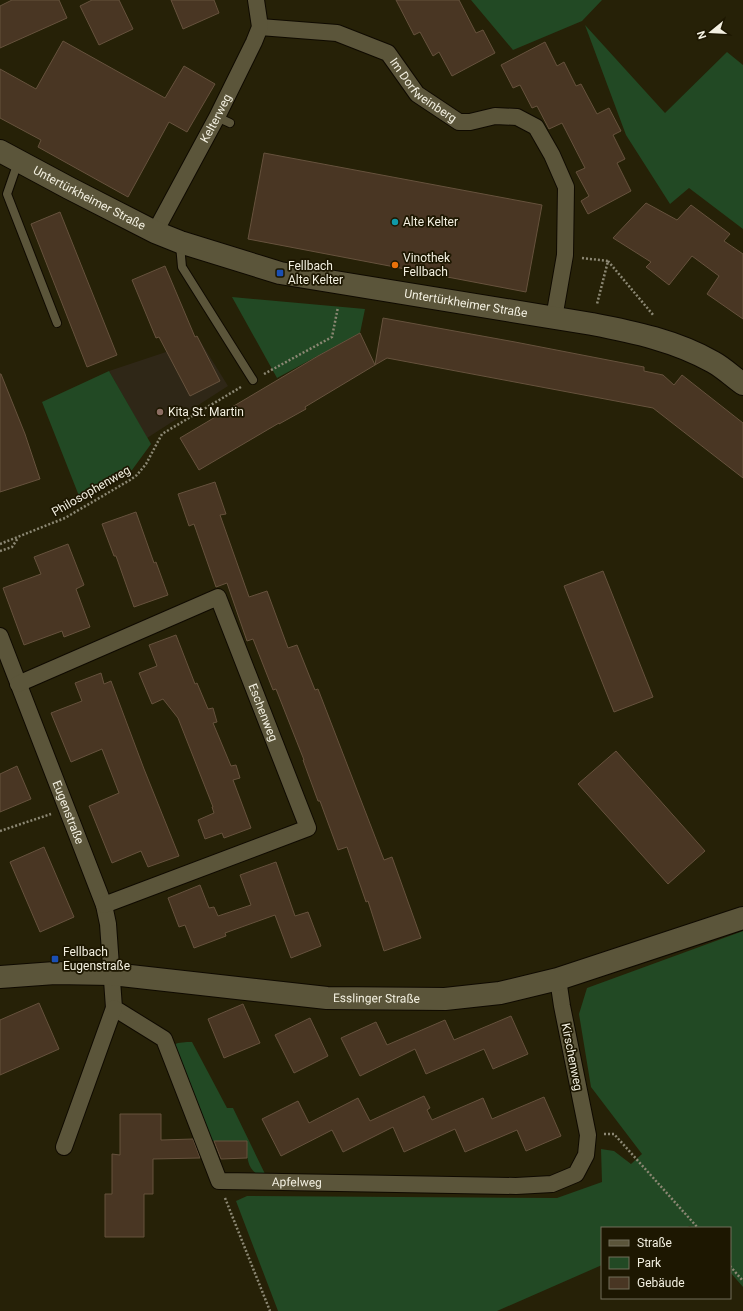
<svg xmlns="http://www.w3.org/2000/svg" width="743" height="1311" viewBox="0 0 743 1311" font-family="Roboto,sans-serif">
  <style>
    .education { fill: #2f2717 }
    .green { fill: #224924 }
    .building { fill: #493623; stroke: #66523d }
    .lines { fill: none; stroke-linecap: round; stroke-linejoin: round }
    .service-casing { stroke: #0f0a00; stroke-width: 10 }
    .minor-casing { stroke: #0f0a00; stroke-width: 18 }
    .secondary-casing { stroke: #0f0a00; stroke-width: 24 }
    .path { stroke: #8c8874; stroke-width: 2.5; stroke-dasharray: 2 2; stroke-linecap: butt }
    .service { stroke: #5b553a; stroke-width: 8 }
    .minor { stroke: #5b553a; stroke-width: 16 }
    .secondary { stroke: #5b553a; stroke-width: 22 }
    .culture-dot { fill: #0f9aa8; stroke: #1d1701; stroke-width: 1.5 }
    .food-dot { fill: #e8710a; stroke: #1d1701; stroke-width: 1.5 }
    .transit-dot { fill: #1a4fb4; stroke: #1d1701; stroke-width: 1.5 }
    .education-dot { fill: #8d6e63; stroke: #1d1701; stroke-width: 1.5 }
    .labels { text-anchor: middle; stroke-width: 3.5; stroke-linejoin: round; paint-order: stroke }
    .street-label { font-size: 12px; fill: #f3f0e1; stroke: #1d1701 }
    .poi-label { font-size: 12px; fill: #f3f0e1; stroke: #1d1701; text-anchor: start }
  </style>
  <rect width="100%" height="100%" fill="#262107"/>
  <path class="education" d="M197,336L228,386L147,438L109,371L166,352Z"/>
  <path class="green" d="M471,0H602L582,21L513,50Z
    M585,25L665,113L727,52L743,65V229L689,188L670,204L626,135Z
    M232,297L365,309L360,333L277,378Z
    M109,371L151,444L132,470L81,501L42,402Z
    M743,931V1287L730,1272V1228H693L690,1226L685,1228H602V1265L497,1311H278L236,1201L247,1196L557,1198L602,1182L601,1149L614,1151L631,1164L642,1154L591,1087L579,1014L587,988Z
    M187,1042H192L227,1108H233L267,1178C246,1173 247,1159 247,1141H207L173,1045L178,1043Z"/>
  <path class="building" d="M12,0H59L67,18L0,48V6Z
    M92,0H119L133,29L99,45L80,6Z
    M171,0H214L219,13L183,29Z
    M396,0H459L476,33L483,30L495,53L452,76L439,52L433,56L420,32L414,35Z
    M63,41L165,98L184,66L215,84L187,132L169,122L128,197L38,147L41,140L0,118V69L36,89Z
    M545,42L557,66L564,62L576,86L581,84L597,114L609,108L621,131L613,135L625,159L617,163L631,191L588,214L581,201L589,196L576,172L585,168L562,123L549,129L537,106L532,108L520,85L513,88L501,65Z
    M264,153L542,205L526,292L248,239Z
    M646,203L677,220L691,205L730,234L724,241L743,254V319L707,294L719,276L692,256L669,285L646,267L651,262L613,238Z
    M60,212L117,355L87,367L31,224Z
    M165,266L195,337L197,336L220,381L190,396L159,337L156,338L132,280Z
    M383,318L515,342L644,367V371L663,375L674,385L682,375L743,423V478L653,408L387,358L375,365Z
    M360,333L375,365L305,407L306,409L279,424V423L199,470L180,438L318,356Z
    M0,374H1L25,434L40,479L0,492Z
    M215,482L226,514L220,515L249,597L267,591L288,648L297,645L315,690L318,689L384,860L392,857L421,938L384,951L368,901L366,902L347,847L338,850L320,801H318L303,760H304L276,689L273,690L253,639L247,641L227,583L216,587L194,524L189,526L178,494Z
    M136,512L154,563L156,562L168,595L134,607L116,556H114L102,524Z
    M68,544L84,585L76,589L90,627L64,637L62,631L24,645L3,588L41,574L34,557Z
    M603,571L653,697L614,712L564,586Z
    M176,635L195,684L197,683L208,709L213,708L217,722L213,723L231,766L236,765L240,778L233,780L251,828L224,838L222,833L205,839L198,820L214,813L212,807H213L178,718L163,699L152,704L139,673L157,666L149,645Z
    M101,673L104,684L111,681L144,769L179,856L148,867L141,851L112,863L89,806L119,793L102,749L71,762L51,713L82,701L75,683Z
    M616,751L705,851L668,884L578,784Z
    M17,766L31,799L0,812V774Z
    M44,847L74,917L40,932L10,862Z
    M276,862L295,916L308,912L321,946L291,958L275,915L225,933L226,936L194,948L185,925L179,927L168,898L200,885L209,908L214,907L218,916L251,905L240,875Z
    M39,1003L59,1049L0,1075V1020Z
    M243,1004L260,1043L224,1058L208,1019Z
    M511,1016L528,1054L493,1069L484,1049L426,1074L415,1049L360,1076L341,1038L376,1022L387,1045L445,1020L454,1040Z
    M310,1018L328,1056L294,1073L275,1035Z
    M424,1096L430,1108L427,1110L432,1120L483,1098L492,1119L544,1097L561,1136L526,1151L517,1130L465,1152L455,1129L404,1152L393,1127L343,1152L332,1130L281,1156L262,1119L298,1101L309,1123L358,1098L370,1121Z
    M120,1114H161V1140L193,1139L200,1158L153,1159V1194H144V1237H105V1194H112V1154L120,1155Z
    M214,1141H247V1158L221,1159Z"/>
  <g class="lines">
    <defs>
      <path id="service" d="M217,117L230,123
        M18,162L7,194L57,323
        M180,245L182,267L253,380"/>
      <g id="minor">
        <path id="s1" d="M260,27L337,33L388,53L417,94L459,122H470L495,116L517,117L536,127L552,155L566,187L565,255L554,318"/>
        <path id="s2" d="M155,232L217,117L254,42L260,27L256,0"/>
        <path id="s3" d="M0,636L104,905L108,924L114,1008L164,1039L219,1181L516,1186L552,1184L576,1174L586,1155L588,1135L562,1006L558,979"/>
        <path id="s4" d="M18,684L218,597L308,828L104,905"/>
        <path d="M64,1147L114,1008"/>
      </g>
      <g id="secondary">
        <path id="s5" d="M0,151L69,188L155,232L180,242L280,273L592,324C634,332 676,341 713,362C724,368 733,377 743,384"/>
        <path id="s6" d="M0,977L55,973L112,974L327,998L445,999L500,993L558,979L743,918"/>
      </g>
    </defs>
    <use href="#service" class="service-casing"/>
    <use href="#minor" class="minor-casing"/>
    <use href="#secondary" class="secondary-casing"/>
    <path class="path" d="M582,258L608,261L597,304
      M608,261L654,316
      M264,374L332,337L338,307
      M0,544L65,518L130,480L137,475L146,464L162,434L241,387
      M0,551L12,547L18,538
      M0,831L51,814
      M604,1134H614L698,1228
      M225,1198L270,1311
      M730,1266L743,1281"/>
    <use href="#service" class="service"/>
    <use href="#minor" class="minor"/>
    <use href="#secondary" class="secondary"/>
  </g>
  <circle class="culture-dot" cx="395" cy="222" r="4"/>
  <circle class="food-dot" cx="395" cy="265" r="4"/>
  <g class="transit-dot">
    <rect x="276" y="269" width="8" height="8" rx="2"/>
    <rect x="51" y="955" width="8" height="8" rx="2"/>
  </g>
  <circle class="education-dot" cx="160" cy="412" r="4"/>
  <g class="labels">
    <g class="street-label">
      <text dy="4" stroke="none"><textPath href="#s1" startOffset="184">Im Dorfweinberg</textPath></text>
      <text dy="4" stroke="none"><textPath href="#s2" startOffset="129">Kelterweg</textPath></text>
      <text dy="4" stroke="none"><textPath href="#s5" startOffset="101">Untertürkheimer Straße</textPath></text>
      <text dy="4" stroke="none"><textPath href="#s5" startOffset="495">Untertürkheimer Straße</textPath></text>
      <text transform="translate(91 491) rotate(-30)" y="4">Philosophenweg</text>
      <text dy="4" stroke="none"><textPath href="#s4" startOffset="342">Eschenweg</textPath></text>
      <text dy="4" stroke="none"><textPath href="#s3" startOffset="189">Eugenstraße</textPath></text>
      <text dy="4" stroke="none"><textPath href="#s6" startOffset="378">Esslinger Straße</textPath></text>
      <text transform="translate(572 1057) rotate(79)" y="4">Kirschenweg</text>
      <text dy="4" stroke="none"><textPath href="#s3" startOffset="681">Apfelweg</textPath></text>
    </g>
    <g class="poi-label">
      <text x="403" y="226">Alte Kelter</text>
      <text x="403" y="262">Vinothek<tspan x="403" dy="14">Fellbach</tspan></text>
      <text x="288" y="270">Fellbach<tspan x="288" dy="14">Alte Kelter</tspan></text>
      <text x="168" y="416">Kita St. Martin</text>
      <text x="63" y="956">Fellbach<tspan x="63" dy="14">Eugenstraße</tspan></text>
    </g>
  </g>
  <rect x="601" y="1227" width="130" height="72" fill="#1d1701" stroke="#736e5b"/>
  <rect x="609" y="1240" width="20" height="6" fill="#5b553a" stroke="#736e5b"/>
  <text x="637" y="1247" font-size="12" fill="#f3f0e1">Straße</text>
  <rect x="609" y="1257" width="20" height="12" fill="#224924" stroke="#736e5b"/>
  <text x="637" y="1267" font-size="12" fill="#f3f0e1">Park</text>
  <rect x="609" y="1277" width="20" height="12" fill="#493623" stroke="#736e5b"/>
  <text x="637" y="1287" font-size="12" fill="#f3f0e1">Gebäude</text>
  <g transform="translate(711 32) rotate(252)" stroke="#1d1701" stroke-width="3" paint-order="stroke">
  <path d="M0-3L7 15L0 10L-7 15Z" fill="#f3f0e1"/>
  <text y="-6" font-size="11" font-weight="bold" text-anchor="middle" fill="#f3f0e1">N</text>
  </g>
</svg>
